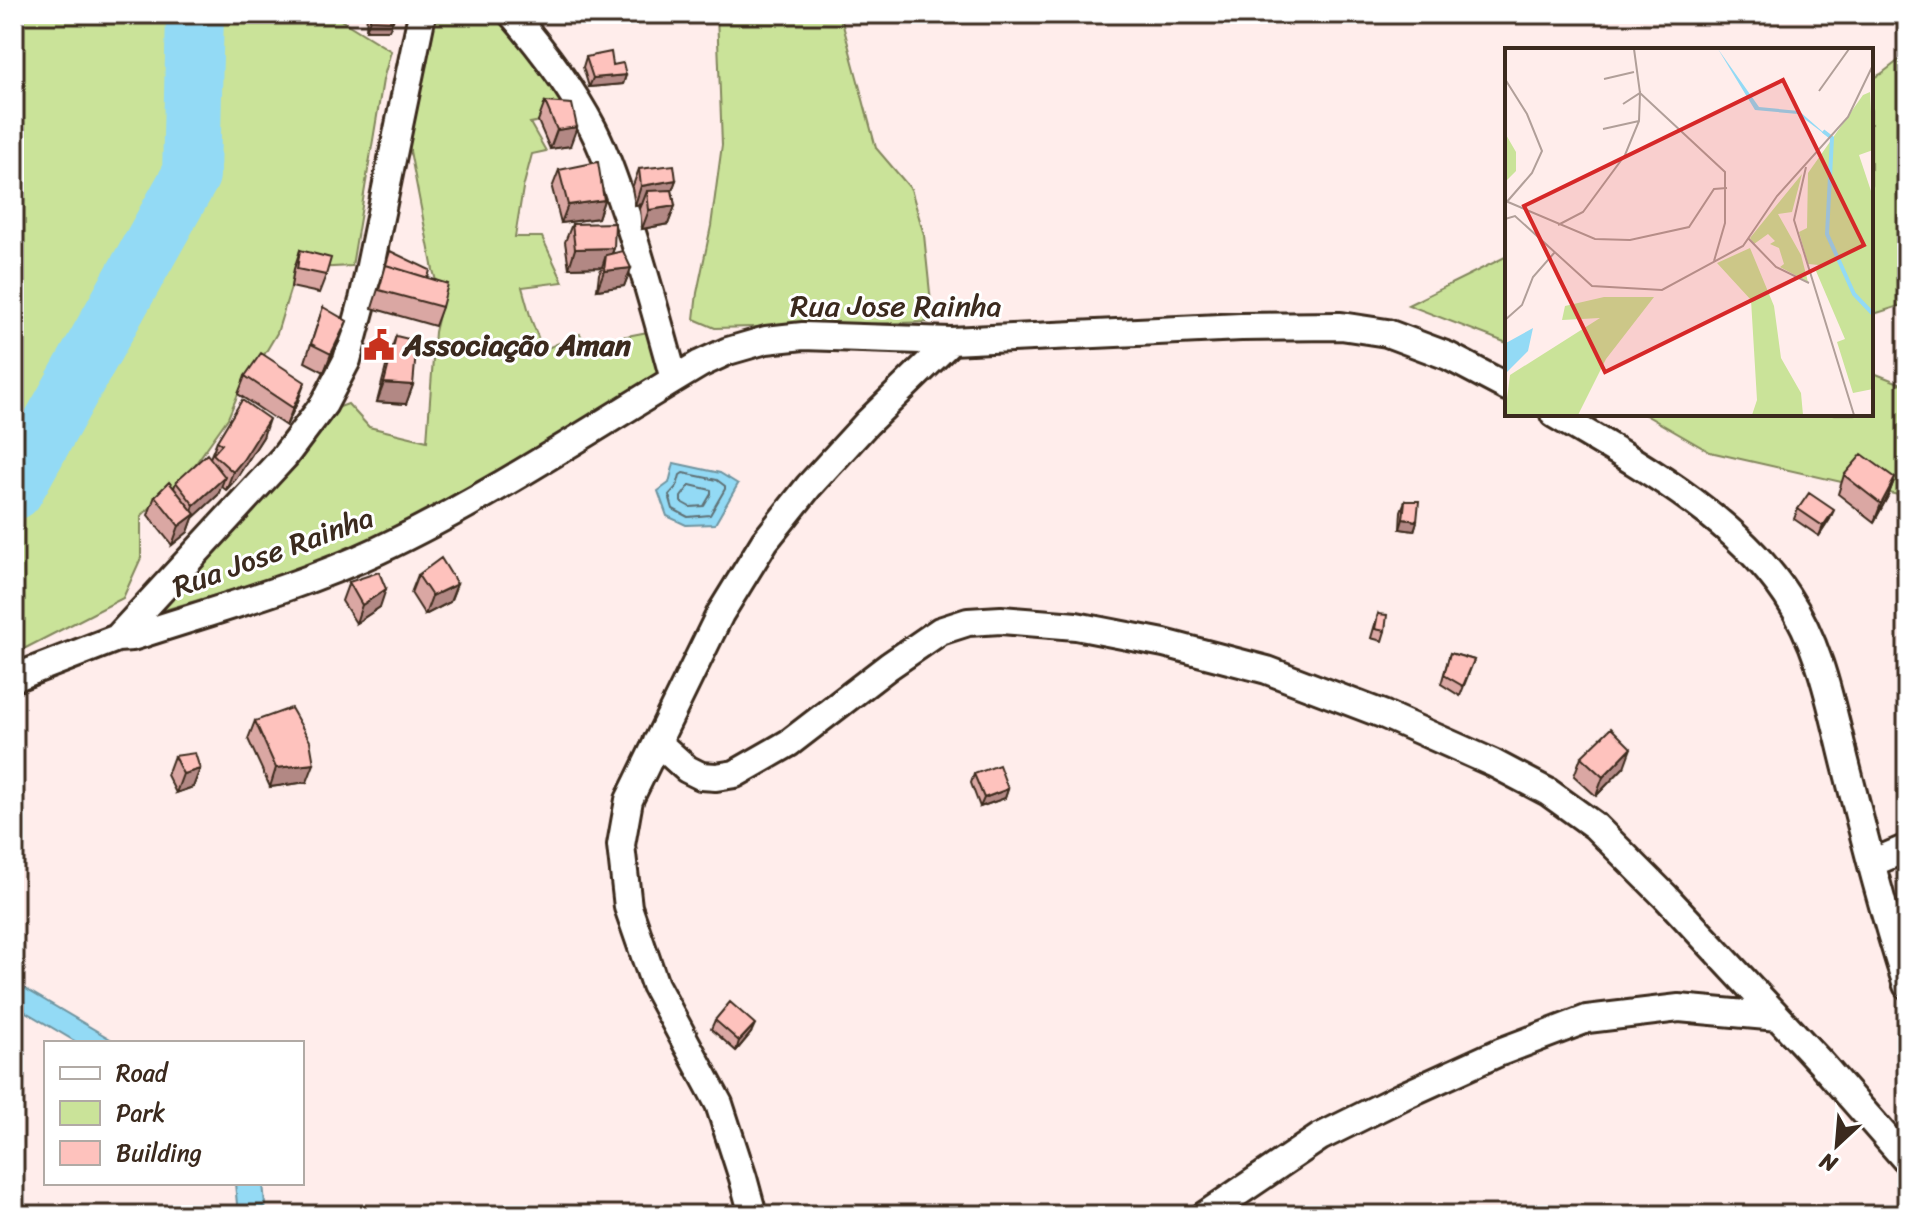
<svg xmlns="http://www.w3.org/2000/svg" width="1921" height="1229" viewBox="0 0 1921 1229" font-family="Sriracha,sans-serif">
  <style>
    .green { fill: #cae399; stroke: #82865c; stroke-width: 2 }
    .water { fill: #93daf5; stroke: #70949f; stroke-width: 2 }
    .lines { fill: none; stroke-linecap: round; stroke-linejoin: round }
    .shore { stroke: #5e7074; stroke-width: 2 }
    .river { stroke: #93daf5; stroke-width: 58 }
    .minor-casing { stroke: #3b2a1e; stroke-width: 32 }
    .minor { stroke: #fff; stroke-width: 26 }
    .wall { fill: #daa7a3; stroke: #3b2a1e; stroke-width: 2 }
    .shaded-wall { fill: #b28884; stroke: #3b2a1e; stroke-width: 2 }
    .building { fill: #fec2bd; stroke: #3b2a1e; stroke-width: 2 }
    .labels { text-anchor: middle; stroke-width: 6; stroke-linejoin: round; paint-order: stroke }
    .street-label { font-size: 30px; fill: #3b2a1e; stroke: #fff }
    .poi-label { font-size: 30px; font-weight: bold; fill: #3b2a1e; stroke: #fff; text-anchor: start }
    .inset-river { fill: none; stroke: #93daf5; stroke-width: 4 }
    .inset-road { fill: none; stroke: #b19f99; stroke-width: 2 }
    .view { fill: #d62828; fill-opacity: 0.15; stroke: #d62828; stroke-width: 4 }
    .inset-edge { fill: none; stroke: #3b2a1e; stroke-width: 4 }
  </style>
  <rect width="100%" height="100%" fill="#ffedeb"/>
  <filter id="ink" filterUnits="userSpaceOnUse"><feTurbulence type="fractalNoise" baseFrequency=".0125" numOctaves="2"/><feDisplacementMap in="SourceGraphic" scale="16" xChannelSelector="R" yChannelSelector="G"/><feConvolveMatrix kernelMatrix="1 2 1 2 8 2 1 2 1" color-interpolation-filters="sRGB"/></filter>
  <g filter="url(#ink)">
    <path class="green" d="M14,14H331L391,51L383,80L352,266L294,269L291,287L277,333L254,372L238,394L228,418L189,473L141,516V558L123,598L14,654Z
      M431,14H502L519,43L556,87L567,116L530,123L546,151L532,154L523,188L515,237H542L563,282L522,287L531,319L543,350L580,334L586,344L653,331L666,376L506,467L416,521L303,569L161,611L158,602L168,594L297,465L334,409L348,404L369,427L427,441L435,332L442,302L433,270L405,125Z
      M717,14H840L876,148L911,189L924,235L933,322L715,328L694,319L697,293L711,226L722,145Z
      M1907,54V306H1899L1871,315V79L1881,74Z
      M1507,256V343L1408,305Z
      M1871,372L1907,386V497L1710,452L1644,414H1871Z"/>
    <path class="water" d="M674,463L720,473L738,484L715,524L686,525L667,516L658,491L669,483Z
      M14,982L117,1043H78L14,1005Z
      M235,1183H263L266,1215H238Z"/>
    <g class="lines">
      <path class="shore" d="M683,473L717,480L725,486V489L710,515L688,517L673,509L669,495L677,486L680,475Z
        M690,485L711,490V494L704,506L690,507L681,502V497Z"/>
      <path class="river" d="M14,491L191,175L195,14"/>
      <defs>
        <path id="minor" d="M512,14C543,50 571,87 593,129C607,156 616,186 626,214C644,269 659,324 674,379
          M1554,414C1635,462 1734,515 1787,596C1823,650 1832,712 1848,773C1866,844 1884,915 1907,985
          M117,638L284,457L324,404L347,360L363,300L422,14
          M14,678L117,638L132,637C215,610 300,587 379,550C491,497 594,427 700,364L728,351L766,340L803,336L951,341L1241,327L1341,326L1387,333L1448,356L1507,387
          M657,742L687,769L701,776L716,777L735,774L789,743L889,666L940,631L968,622L1001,620L1076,626L1164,643L1267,670L1385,715L1493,763L1548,792L1595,826L1666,897L1821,1063L1907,1161
          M1872,863L1907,848
          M753,1215L743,1178L719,1104L655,985L628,907L621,845L629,800L720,614L765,541L809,486L867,423L951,341
          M1205,1215L1320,1137L1403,1096L1500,1052L1587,1019L1679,1008L1778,1017"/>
      </defs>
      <use href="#minor" class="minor-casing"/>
      <use href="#minor" class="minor"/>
    </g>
    <path class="wall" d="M333,14H349L348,18Z
      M367,14H393L389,30H366Z
      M586,57L613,65L626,75L623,84L589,87L583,67Z
      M545,102L570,146L550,149L538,121Z
      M639,169L676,180L672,190L675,206L668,224L642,229L640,209L642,204L635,205L632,188Z
      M559,170L604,200L598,218L561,223L552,188Z
      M572,224L614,248L612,254L631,268L624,286L597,290L599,274L602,267L569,268L565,242Z
      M300,250L326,275L319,293L291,287L294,269Z
      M390,251L428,278L442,307L435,326L372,308Z
      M323,307L340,340L324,372L305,362Z
      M396,336L413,385L406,404L377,402L389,355Z
      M245,376L298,401L286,426L238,394Z
      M263,437L236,479L226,490L221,486L218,495L193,518L188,532L172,545L148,515L155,496L174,488L176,482L210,458L217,441Z
      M1844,475L1895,478L1888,496L1874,522L1838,494Z
      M1405,501L1417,521L1414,531L1400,529L1401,511Z
      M1798,509L1830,519L1819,536L1794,519Z
      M418,575L457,584L450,602L425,615L411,593Z
      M349,582L380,607L356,623L342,601Z
      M1378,614L1385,631L1382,641L1371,638Z
      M1450,653L1474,660L1460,696L1441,684Z
      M255,721L307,782L270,787L248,739Z
      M174,756L200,769L193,787L176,793L167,775Z
      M1581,757L1624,767L1596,796L1574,776Z
      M974,774L1008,789L1005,798L980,807L971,783Z
      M715,1020L751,1033L736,1051L711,1029Z"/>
    <path class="shaded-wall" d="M370,20L393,21L389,30H366Z
      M626,75L623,84L589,87L593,78Z
      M577,127L570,146L550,149L557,130Z
      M676,180L669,199L647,191L642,204L635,205L641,186Z
      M604,200L598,218L561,223L568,205Z
      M675,206L668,224L642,229L649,210Z
      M614,248L607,266L606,255L602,267L569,268L575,249Z
      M631,268L624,286L597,290L604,271Z
      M347,321L340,340L324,372L331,354Z
      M305,382L298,401L286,426L293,408Z
      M384,383L413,385L406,404L377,402Z
      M269,419L263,437L236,479L226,490L233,472Z
      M225,477L218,495L193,518L188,532L172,545L179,526L190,518L194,505Z
      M1895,478L1888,496L1874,522L1881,504Z
      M1834,510L1830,519L1819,536L1823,526Z
      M1403,519L1417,521L1414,531L1400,529Z
      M457,584L450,602L425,615L432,596Z
      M386,589L380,607L356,623L362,605Z
      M1631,748L1624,767L1596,796L1603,777Z
      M314,764L307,782L270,787L276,768Z
      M200,769L193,787L176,793L183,774Z
      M1008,789L1005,798L980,807L984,798Z
      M755,1024L751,1033L736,1051L739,1041Z"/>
    <path class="building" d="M370,14H393V21L370,20Z
      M611,52L613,65L623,63L626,75L593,78L586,57Z
      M545,102L572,104L577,127L557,130Z
      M598,162L604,200L568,205L559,170Z
      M674,165L676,180L641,186L639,169Z
      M672,190L675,206L649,210L647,191Z
      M615,223L614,248L575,249L572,224Z
      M300,250L331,258L326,275L297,269Z
      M390,251L430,270L428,278L386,265L383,275Z
      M623,251L631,268L604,271L606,255Z
      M386,265L448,284L442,307L379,290Z
      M323,307L347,321L331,354L311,344Z
      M396,336L417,341L413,385L384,383Z
      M261,353L305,382L293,408L245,376Z
      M242,400L269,419L243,460L233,472L213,454L222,444L217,441Z
      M207,454L225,477L194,505L176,482Z
      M1862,454L1895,478L1881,504L1844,475Z
      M169,482L195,514L179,526L155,496Z
      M1809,493L1834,510L1823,526L1798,509Z
      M1405,501H1419L1417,521L1403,519Z
      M441,558L457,584L432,596L418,575Z
      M379,572L386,589L362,605L349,582Z
      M1378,614L1387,615L1385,631L1375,629Z
      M1450,653L1474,660L1463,686L1444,675Z
      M291,708L310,741L314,764L276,768L255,721Z
      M1611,728L1631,748L1603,777L1581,757Z
      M195,753L200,769L183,774L174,756Z
      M999,765L1008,789L984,798L974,774Z
      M730,1002L755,1024L739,1041L715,1020Z"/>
  </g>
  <defs>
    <symbol id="civic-bare" viewBox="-9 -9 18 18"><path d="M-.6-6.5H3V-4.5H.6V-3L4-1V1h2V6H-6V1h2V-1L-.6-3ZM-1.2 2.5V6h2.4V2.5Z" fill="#c8321e" stroke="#fff" stroke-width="2.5" paint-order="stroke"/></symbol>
  </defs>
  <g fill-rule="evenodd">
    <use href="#civic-bare" x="357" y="323" width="44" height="44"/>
  </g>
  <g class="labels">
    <g class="street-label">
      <text x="896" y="316">Rua Jose Rainha</text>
      <text transform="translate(273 552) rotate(-20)" y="10">Rua Jose Rainha</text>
    </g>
    <g class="poi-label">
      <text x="403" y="355">Associação Aman</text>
    </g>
  </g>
  <g transform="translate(1505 48)">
    <rect width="368" height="368" fill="#ffedeb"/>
    <path d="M365,44L368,102L354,107L368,149V341L348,345L332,294L340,291L311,223L314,217L303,216L294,184L302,180L303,125L358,47ZM0,85L11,104V123L0,134ZM297,126L287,164L273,166L296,207L303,234L275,219L279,216L274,200L265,196L270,193L263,186L249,196L245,190ZM245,200L269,258L276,310L296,345L298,367H247L252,352L246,252L212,215ZM99,249H149L101,311L73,367H0L5,327L95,270L57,272L60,258Z" fill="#cae399"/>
    <path d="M213,1L254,59L294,63L326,91L293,66L250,62ZM28,280L23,303L0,326L1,295Z" fill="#93daf5"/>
    <path class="inset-river" d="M318,83L327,90L322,186L349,246L368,266"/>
    <path class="inset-road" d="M129,1L135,45L220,124V175L209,213M0,31L22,66L37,103L27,125L0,156M99,31L129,24M314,43L344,1M98,81L134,73M301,119L289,172L349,367M3,154L90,191L125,192L184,179L209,141L222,140M0,171L10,168L87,238L157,242L238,198L272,148L343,69L368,17M53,177L78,164L120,107L134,73L135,45L118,56M243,190L271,219L304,235M0,272L17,257L28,229L50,204"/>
    <path class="view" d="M278,32L359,197L100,324L19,158Z"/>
    <rect width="368" height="368" class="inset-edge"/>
  </g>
  <rect width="1921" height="1229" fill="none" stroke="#fff" stroke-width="48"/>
  <rect x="24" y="24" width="1873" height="1181" fill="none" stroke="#3b2a1e" stroke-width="3" filter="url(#ink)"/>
  <rect x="44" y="1041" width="260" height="144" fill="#ffffff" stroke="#b1aaa5" stroke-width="2"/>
  <rect x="60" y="1067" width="40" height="12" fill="#ffffff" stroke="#b1aaa5" stroke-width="2"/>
  <text x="116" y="1081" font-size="24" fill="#3b2a1e">Road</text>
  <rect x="60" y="1101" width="40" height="24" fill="#cae399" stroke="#b1aaa5" stroke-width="2"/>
  <text x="116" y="1121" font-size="24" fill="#3b2a1e">Park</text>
  <rect x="60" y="1141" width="40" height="24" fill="#fec2bd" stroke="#b1aaa5" stroke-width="2"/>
  <text x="116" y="1161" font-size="24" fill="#3b2a1e">Building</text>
  <g transform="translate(1837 1145) rotate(206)" stroke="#ffffff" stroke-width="6" paint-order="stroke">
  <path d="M0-6L14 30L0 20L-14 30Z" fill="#3b2a1e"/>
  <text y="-12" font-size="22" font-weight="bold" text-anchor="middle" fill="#3b2a1e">N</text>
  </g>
</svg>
